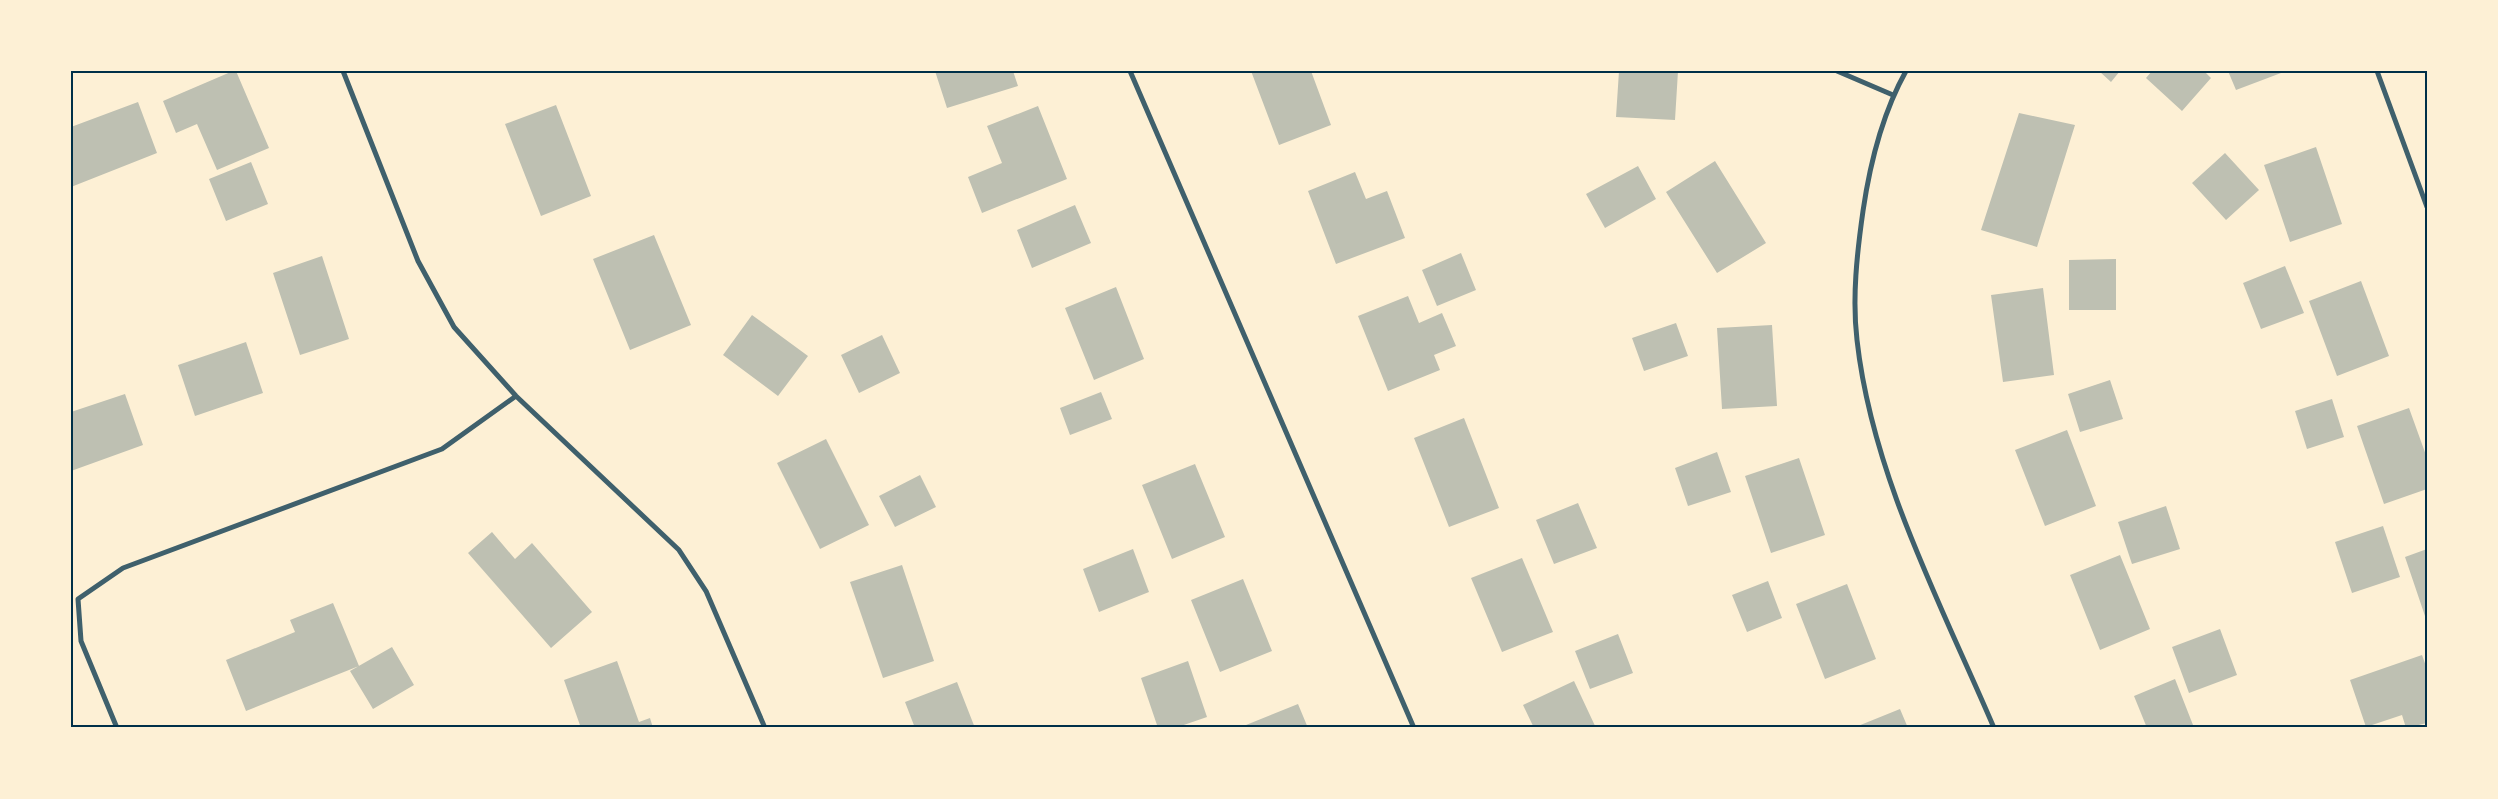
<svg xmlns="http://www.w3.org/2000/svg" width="2498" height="799" viewBox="0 0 2498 799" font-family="Roboto,sans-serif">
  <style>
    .building { fill: #bec0b2 }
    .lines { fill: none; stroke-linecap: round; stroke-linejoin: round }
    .minor { stroke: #3f606c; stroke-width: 5 }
    .neatline { fill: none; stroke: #003049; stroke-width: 2 }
  </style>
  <rect width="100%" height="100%" fill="#fdf0d5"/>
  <path class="building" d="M233,71H236L269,148L217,170L197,124L176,133L163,101Z
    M935,71H1013L1018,86L947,108Z
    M1251,71H1311L1331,125L1279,145Z
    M1619,71H1678L1675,120L1616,117Z
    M2099,71H2120L2111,82Z
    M2152,71H2204L2211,78L2182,111L2146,78Z
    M2228,71H2280L2281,73L2236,90Z
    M138,102L157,153L71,187V127Z
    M556,105L591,196L541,216L505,124Z
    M1038,106L1067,179L982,213L968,177L1002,163L987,126Z
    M2019,113L2075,125L2037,247L1981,230Z
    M2316,147L2342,224L2290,242L2264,165Z
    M2225,153L2259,190L2226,220L2192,183Z
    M1715,161L1766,243L1717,273L1666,192Z
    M251,162L268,204L226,221L209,179Z
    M1638,166L1656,199L1605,228L1586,194Z
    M1355,172L1366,199L1387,191L1405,238L1336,264L1308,191Z
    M1075,205L1091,243L1032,268L1017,230Z
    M654,235L691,325L630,350L593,259Z
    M1461,253L1476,290L1437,306L1422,270Z
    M322,256L349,339L300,355L273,273Z
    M2116,259V310H2069V260Z
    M2285,266L2304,313L2261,329L2243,283Z
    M2361,281L2389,356L2337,376L2309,301Z
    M1116,287L1144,359L1094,380L1065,308Z
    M2043,288L2054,375L2003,382L1991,295Z
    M1408,296L1419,323L1442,313L1456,346L1434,355L1440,370L1388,391L1358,316Z
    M752,315L808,356L778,396L723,355Z
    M1676,323L1688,356L1644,371L1632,338Z
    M1772,325L1777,406L1722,409L1717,328Z
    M882,335L900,373L859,393L841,355Z
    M246,342L263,393L195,416L178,365Z
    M2110,380L2123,419L2080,432L2068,394Z
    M1101,392L1112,419L1070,435L1060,408Z
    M125,394L143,445L71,471V412Z
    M2332,399L2344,437L2307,449L2295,411Z
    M2409,408L2427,458V489L2384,504L2357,426Z
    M1464,418L1499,508L1449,527L1414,438Z
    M2067,430L2096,506L2045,526L2015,450Z
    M826,439L869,525L820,549L777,463Z
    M1717,452L1731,492L1688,506L1675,468Z
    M1799,458L1825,535L1771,553L1745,476Z
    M1195,464L1225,537L1172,559L1142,485Z
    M920,475L936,507L895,527L879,496Z
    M1578,503L1597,548L1554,564L1536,520Z
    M2166,506L2180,549L2132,564L2118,522Z
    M2383,526L2400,577L2352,593L2335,542Z
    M492,532L515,559L532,543L592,612L551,648L468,553Z
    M1133,549L1149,592L1099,612L1083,569Z
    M2427,549V619H2426L2405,557Z
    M2120,555L2150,629L2100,650L2070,575Z
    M1522,558L1553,632L1502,652L1471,578Z
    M902,565L934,661L883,678L850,582Z
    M1243,579L1272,651L1220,672L1191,600Z
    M1768,581L1782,618L1747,632L1732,595Z
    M1847,584L1876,659L1825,679L1796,604Z
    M333,603L359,666L246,711L226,660L295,632L290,620Z
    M2220,629L2237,675L2189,693L2172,647Z
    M1618,634L1633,673L1590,689L1575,651Z
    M392,647L414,685L373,709L350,671Z
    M2422,655L2427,669V723L2406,728L2402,715L2366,727L2350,680Z
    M617,661L639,722L650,718L653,728H581L564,680Z
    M1188,661L1207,717L1175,728H1158L1141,678Z
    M2175,679L2193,725L2186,728H2147L2134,696Z
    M1574,681L1596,728H1534L1523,705Z
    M957,682L975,728H915L905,702Z
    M1298,704L1308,728H1247L1246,725Z
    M1900,709L1908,728H1853Z"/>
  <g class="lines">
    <path class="minor" d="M343,71L418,261L454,327L516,396L679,550L706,591L765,728
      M1130,71L1414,728
      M1837,71L1893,95
      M1906,71C1882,114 1870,163 1863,211C1857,253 1852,298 1857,340C1872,475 1941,604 1994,728
      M2377,71L2427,207
      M117,728L81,641L78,599L123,568L442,449L516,396"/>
  </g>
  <rect width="2498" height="799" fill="none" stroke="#fdf0d5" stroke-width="145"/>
  <rect x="72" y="72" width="2354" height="654" class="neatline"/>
</svg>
